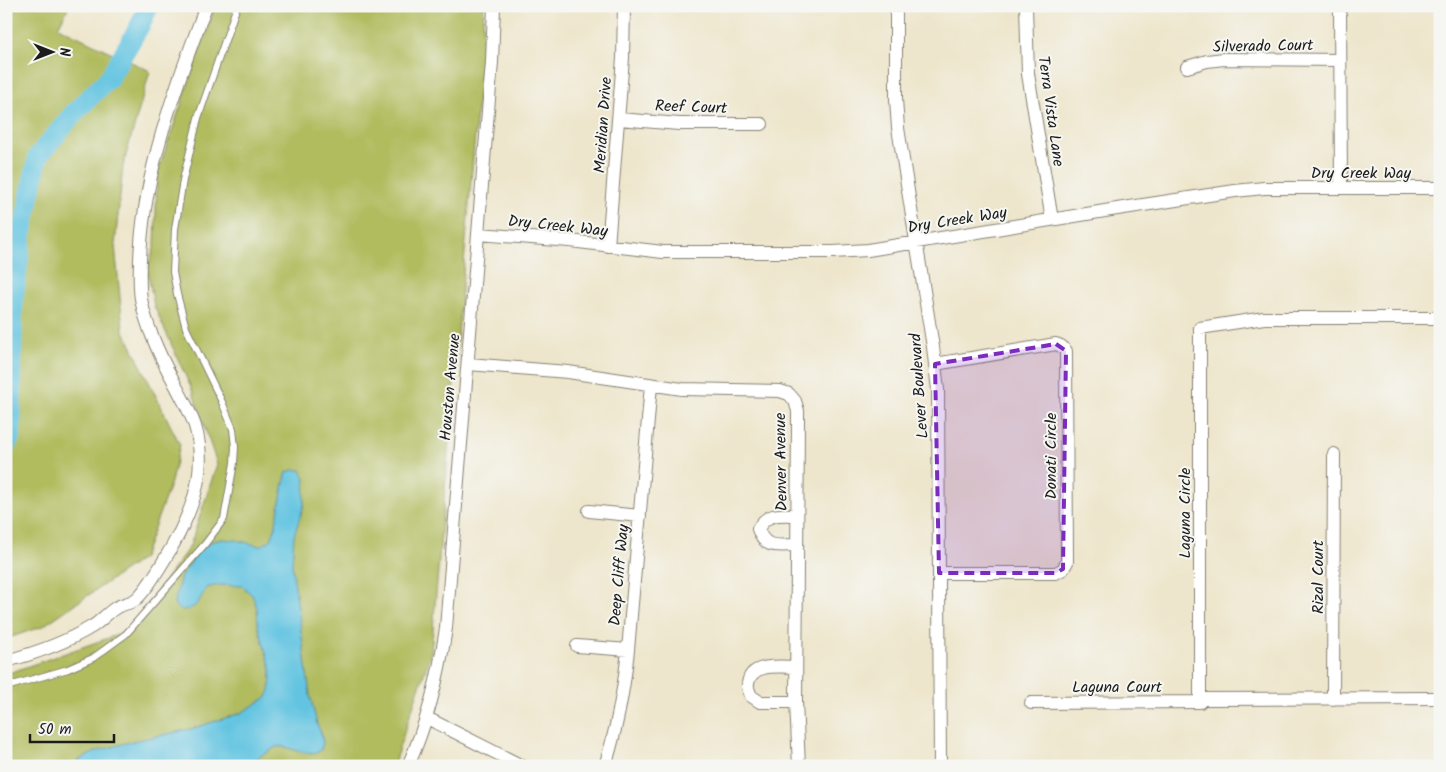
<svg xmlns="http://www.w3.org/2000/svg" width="1446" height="772" viewBox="0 0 1446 772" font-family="Kalam,sans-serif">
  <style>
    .built { fill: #f7cfd1 }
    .green { fill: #b1bc5e; stroke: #666c3d }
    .water { fill: #63c4e1; stroke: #40707e }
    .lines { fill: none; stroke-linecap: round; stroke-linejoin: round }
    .river { stroke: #63c4e1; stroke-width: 20 }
    .service-casing { stroke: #858174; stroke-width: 8 }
    .minor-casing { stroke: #858174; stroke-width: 14 }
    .service { stroke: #fff; stroke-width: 6 }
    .minor { stroke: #fff; stroke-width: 12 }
    .marked { fill: #7b2cbf; fill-opacity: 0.2; stroke: #7b2cbf; stroke-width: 4; stroke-dasharray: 10 6; stroke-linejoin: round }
    .labels { text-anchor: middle; stroke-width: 4; stroke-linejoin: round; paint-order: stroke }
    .street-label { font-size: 16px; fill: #1c1c1c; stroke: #f6f6f2 }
  </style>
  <rect width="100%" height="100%" fill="#f6f6f2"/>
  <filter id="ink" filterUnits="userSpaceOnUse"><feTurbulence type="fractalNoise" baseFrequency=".02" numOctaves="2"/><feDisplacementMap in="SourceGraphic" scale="10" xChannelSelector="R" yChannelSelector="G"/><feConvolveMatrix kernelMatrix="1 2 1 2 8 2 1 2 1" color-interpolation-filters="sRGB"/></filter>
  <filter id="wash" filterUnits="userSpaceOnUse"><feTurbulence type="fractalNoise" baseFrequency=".0096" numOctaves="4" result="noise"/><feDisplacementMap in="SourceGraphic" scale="20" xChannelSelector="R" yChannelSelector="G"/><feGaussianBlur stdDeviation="1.12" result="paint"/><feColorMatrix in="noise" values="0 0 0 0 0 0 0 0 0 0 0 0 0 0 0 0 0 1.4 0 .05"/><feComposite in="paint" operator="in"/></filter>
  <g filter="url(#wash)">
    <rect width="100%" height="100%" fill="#eee6cc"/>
    <path class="built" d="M1440,765V766H1047Z"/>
    <path class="green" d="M6,6H69L58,27L150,71L123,166L115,245L123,329L180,445L171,482L143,558L43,626L6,639Z
      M215,6H484L482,52L431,653L393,766H6V674L128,631L190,546L217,464L192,390L154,306L147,269L155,246L157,174Z"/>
    <path class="water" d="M293,470H301L305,478L304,505L294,536L292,565L310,695L317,724L322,735L323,743L321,750L316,753L301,752L285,747H276L244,766H74L79,760L97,751L133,741L191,729L241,713L267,697L270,690L271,669L258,626L257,608L252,595L242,586L219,585L206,588C198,603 197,610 179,610L174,604L181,576L200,550L210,542L222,539L236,540L260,546L271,540C279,518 280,494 287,472Z"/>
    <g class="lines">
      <path class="river" d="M6,446L11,435L13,303L21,240L38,156L74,113L109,78L139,27L149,6"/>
    </g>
  </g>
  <g filter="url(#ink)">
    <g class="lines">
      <defs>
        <path id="service" d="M6,687L68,669L93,658L126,634L205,544L224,519L234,463L235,447L233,429L222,402L186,328L177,294L173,272L175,229L183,180L198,118L237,6"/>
        <path id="minor" d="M896,6V99L898,128L933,347L938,390L940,766
          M1026,6L1028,74L1052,220
          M1340,6L1341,188
          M1187,67L1207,61L1224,59L1340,60
          M619,119L679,124H762
          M478,234L570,241L663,252H833L868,250L1117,209L1235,191L1264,188H1440
          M608,246L623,58L624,6
          M468,364L568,372L682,389L780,391L789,394L795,401L798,411V424L796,702L799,766
          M935,364L1056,344L1061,346L1066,351L1067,562L1063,569L1056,573H939
          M589,511L640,516
          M797,545C778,545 765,550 758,529C767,512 780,515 797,515
          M577,646L628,650
          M6,661C37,653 65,643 93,626C101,621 108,612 117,607C123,604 130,603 135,600C144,593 157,572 163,562C188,521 210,475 195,426C190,410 180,395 173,380C160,357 141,315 140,289C136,190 172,97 206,6
          M1200,699V328L1264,318H1440
          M1200,699L1440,698
          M1333,699L1334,454
          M796,702H760L751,696C750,693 747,688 748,684C750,662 781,667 796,667
          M1031,703L1200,702V699
          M427,718L522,766
          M408,766C428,721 439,676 446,628L492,62L494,6
          M605,766C617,728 624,689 628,650L651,385"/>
      </defs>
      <use href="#service" class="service-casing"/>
      <use href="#minor" class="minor-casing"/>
      <use href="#service" class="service"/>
      <use href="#minor" class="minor"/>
    </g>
  </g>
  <path class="marked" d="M1056,344L1066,351L1063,569L1056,573H939L935,364Z"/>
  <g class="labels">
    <g class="street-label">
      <text transform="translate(1263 45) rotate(-1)" y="6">Silverado Court</text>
      <text transform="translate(691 106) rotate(2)" y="6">Reef Court</text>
      <text transform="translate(1052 111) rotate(82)" y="6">Terra Vista Lane</text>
      <text transform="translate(602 125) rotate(-86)" y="6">Meridian Drive</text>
      <text x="1361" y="178">Dry Creek Way</text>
      <text transform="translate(957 219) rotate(-9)" y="6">Dry Creek Way</text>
      <text transform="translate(558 225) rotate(6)" y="6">Dry Creek Way</text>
      <text transform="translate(918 386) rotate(-94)" y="6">Lever Boulevard</text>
      <text transform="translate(449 387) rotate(-85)" y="6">Houston Avenue</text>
      <text transform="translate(1050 456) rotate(-90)" y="6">Donati Circle</text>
      <text transform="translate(780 462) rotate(-91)" y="6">Denver Avenue</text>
      <text transform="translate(1184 513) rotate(-90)" y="6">Laguna Circle</text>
      <text transform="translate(618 575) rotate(-85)" y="6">Deep Cliff Way</text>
      <text transform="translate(1317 577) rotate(-90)" y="6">Rizal Court</text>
      <text x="1117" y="692">Laguna Court</text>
    </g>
  </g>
  <rect width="1446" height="772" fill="none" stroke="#f6f6f2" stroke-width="25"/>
  <g transform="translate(52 52) rotate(90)" stroke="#f6f6f2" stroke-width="4" paint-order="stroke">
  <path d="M0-4L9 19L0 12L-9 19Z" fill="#1c1c1c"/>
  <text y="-8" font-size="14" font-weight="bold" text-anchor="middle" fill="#1c1c1c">N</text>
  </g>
  <path d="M30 734v8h84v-8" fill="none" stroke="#1c1c1c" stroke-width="2.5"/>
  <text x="38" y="734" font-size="15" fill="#1c1c1c" stroke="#f6f6f2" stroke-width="4" paint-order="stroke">50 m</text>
</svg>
